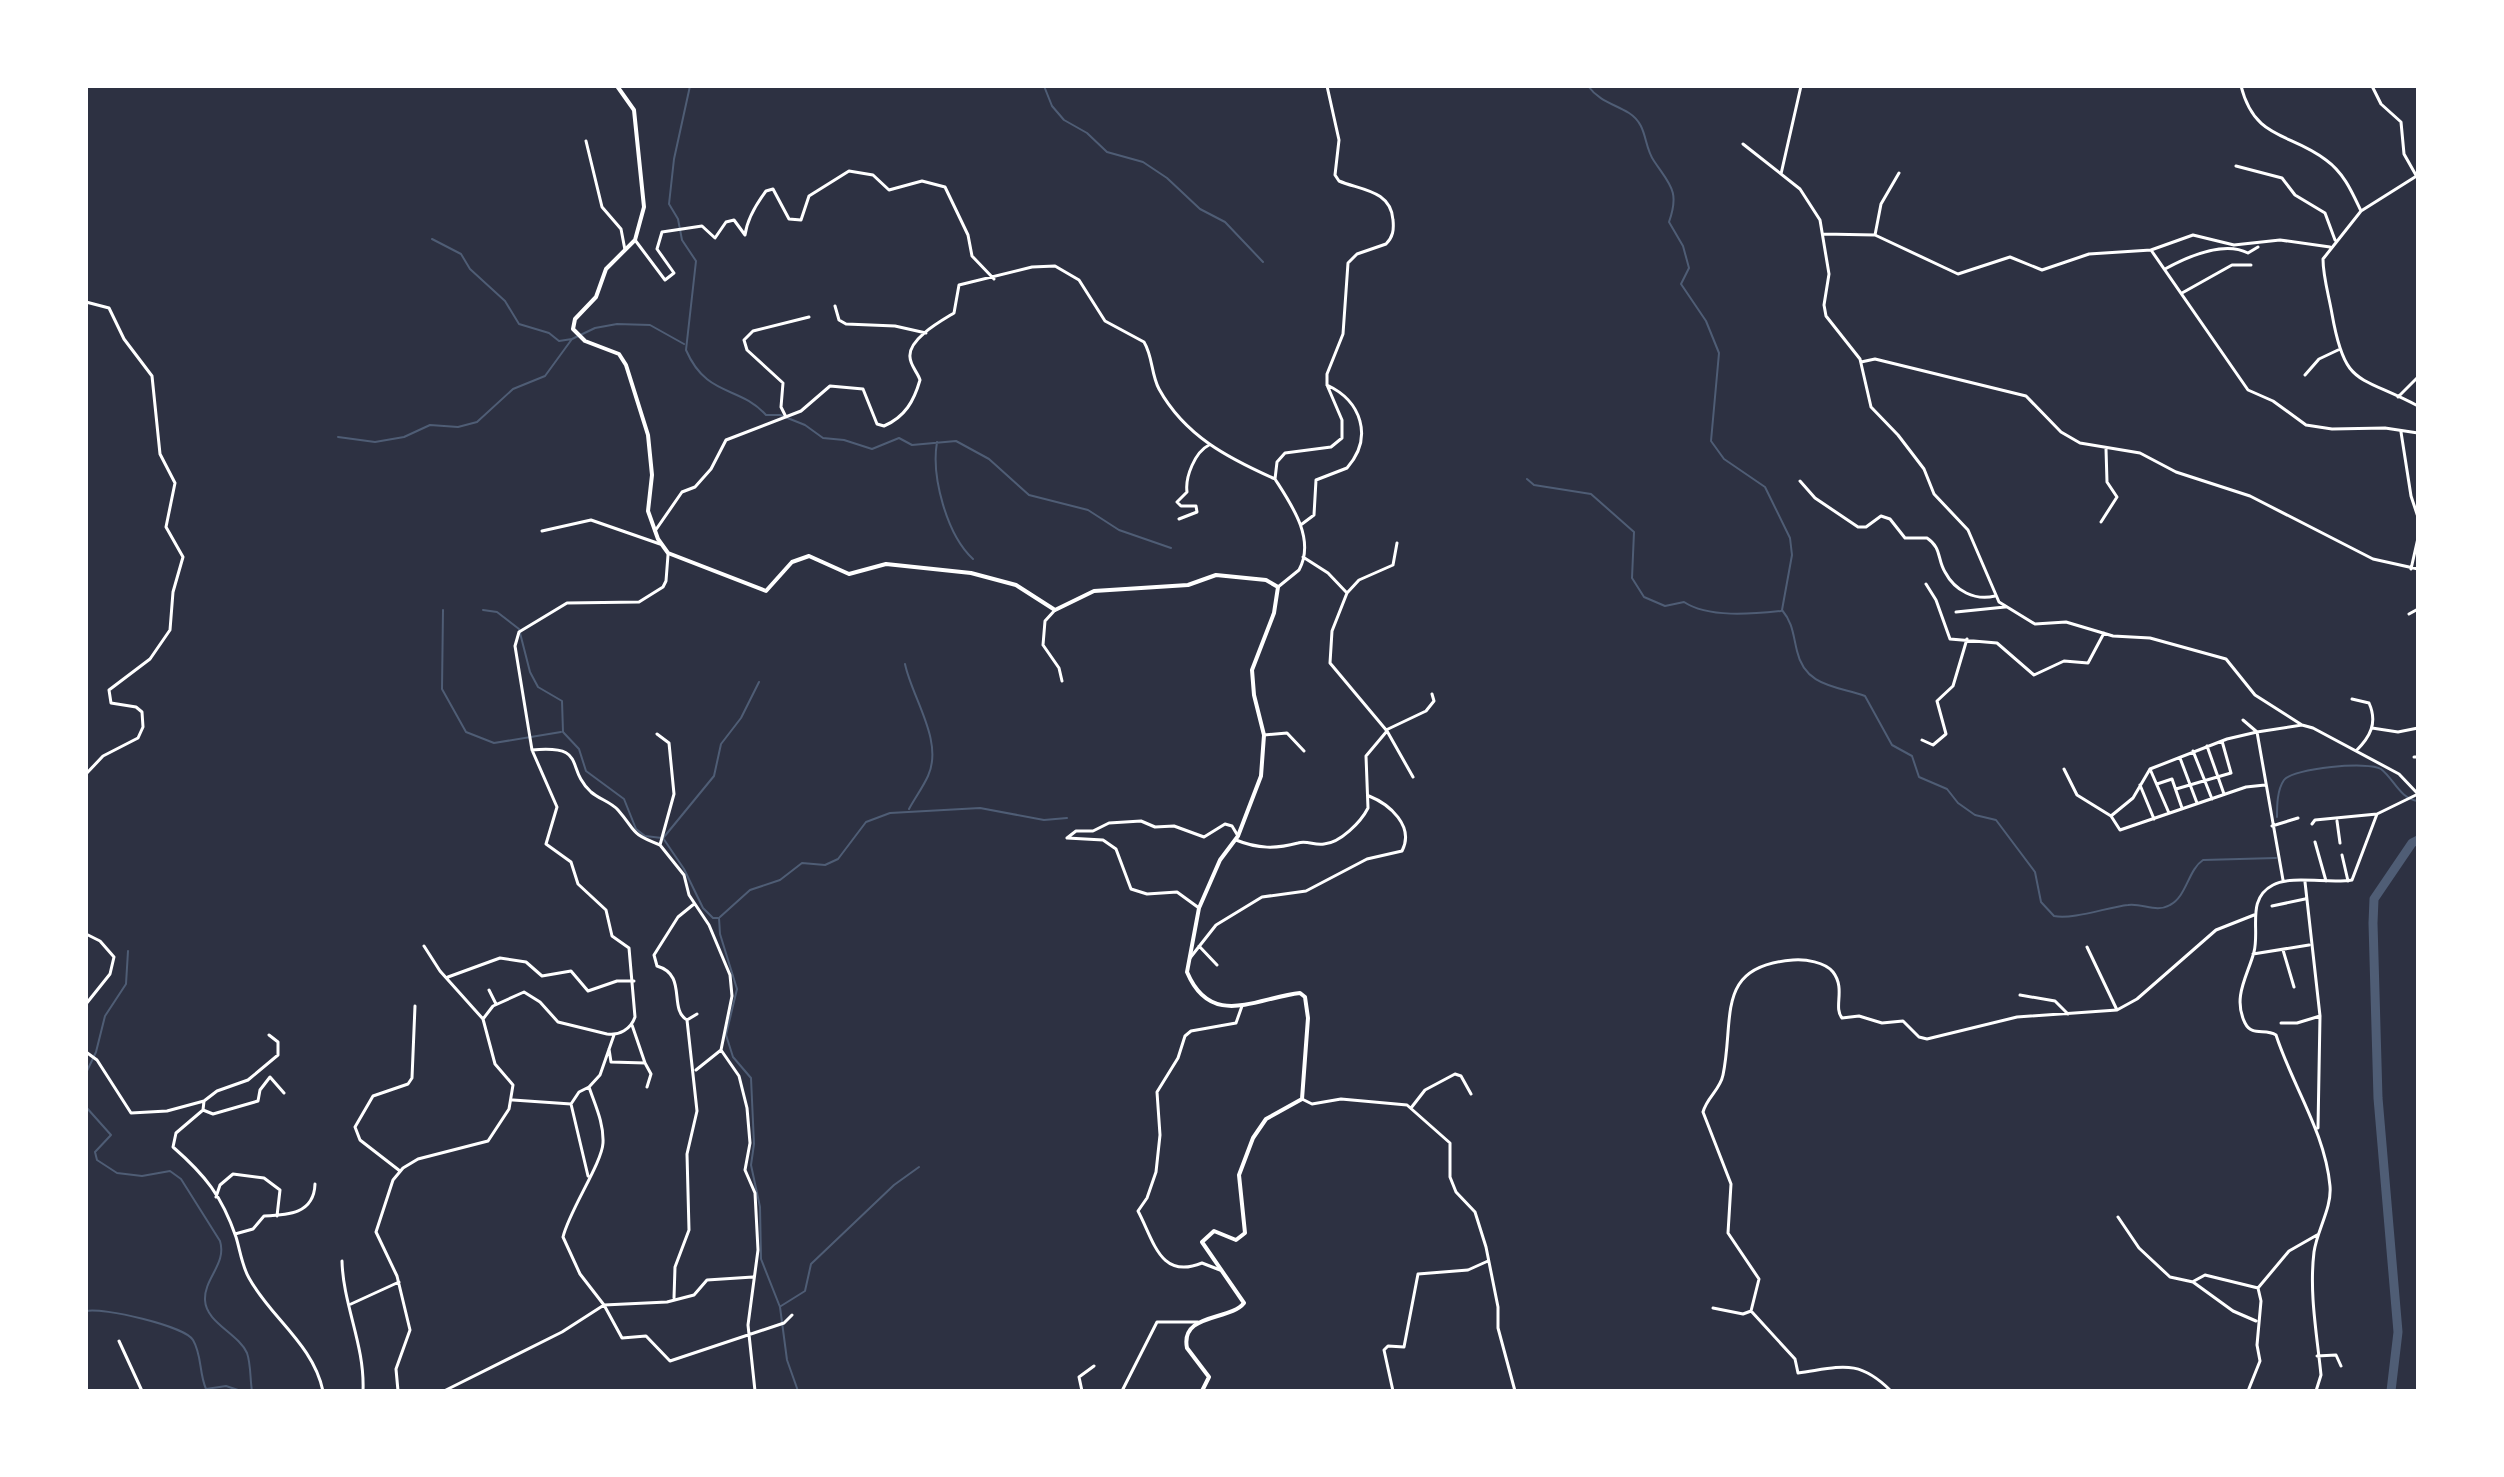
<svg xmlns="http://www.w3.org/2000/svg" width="2504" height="1477" viewBox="0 0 2504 1477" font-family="'PT Sans Narrow',sans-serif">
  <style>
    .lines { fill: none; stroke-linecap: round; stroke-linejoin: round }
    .stream { stroke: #4f5d75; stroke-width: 2 }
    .river { stroke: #4f5d75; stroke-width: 9 }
    .minor { stroke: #fff; stroke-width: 3 }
    .tertiary { stroke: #fff; stroke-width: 4 }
  </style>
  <rect width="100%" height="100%" fill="#2d3142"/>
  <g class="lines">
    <path class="stream" d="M690,86L674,159L669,204L678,219L682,240L696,261L686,350C707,398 739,385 766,415H780L805,425L823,438L844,440L872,449L899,438L912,445L956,441L989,459L1029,495L1088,510L1119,530L1171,548
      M1044,86L1052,106L1064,120L1087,133L1107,152L1143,162L1167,178L1200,209L1225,222L1263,262
      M1588,86C1599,101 1614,104 1629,113C1648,125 1643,145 1654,161C1670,185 1680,191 1669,222L1683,246L1689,268L1681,284L1706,321L1719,353L1711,441L1724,459L1765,487L1790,538L1792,555L1782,610C1793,623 1793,635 1797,651C1805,687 1837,686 1865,696L1892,745L1912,756L1919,777L1947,789L1958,803L1975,815L1996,820L2035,872L2041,902L2054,916C2073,920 2108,907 2128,905C2143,903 2156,913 2170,905C2187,896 2188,870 2203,860L2276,858
      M432,239L461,254L470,269L505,301L519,324L549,333L559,341L572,339
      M338,437L375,442L404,437L430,425L458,427L477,422L513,389L545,376L572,339L595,328L617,324L650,325L684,344
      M937,442C931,477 947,535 973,559
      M1527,479L1534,485L1591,494L1634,532L1632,578L1644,597L1665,606L1684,602C1708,618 1752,614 1781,611
      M443,610L442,689L466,732L494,743L561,732
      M483,610L497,612L519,629L530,672L538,687L562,701L563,732L579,749L586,771L624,799L636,829L645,836L662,838
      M905,664C912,698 944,741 928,776C923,787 915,798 909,809
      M2277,817C2277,806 2277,790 2284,780C2293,768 2369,761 2381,769C2394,779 2400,799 2418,801
      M664,837L714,776L721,744L741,718L759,682
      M663,838L684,869L703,908L713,918H718
      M720,917L750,890L780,880L802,863L825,865L838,859L866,822L890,813L980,808L1044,820L1067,818
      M719,918L720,934L737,989L726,1035L733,1057L751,1078L754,1144L751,1165L760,1207L761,1259L780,1307L787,1360L798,1391
      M86,1073L96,1052L105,1016L126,984L128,951
      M86,1107L111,1135L95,1152L97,1160L117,1173L142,1176L170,1171L181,1179L220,1241C227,1264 204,1278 205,1300C206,1323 238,1333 247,1353C251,1364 250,1380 252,1391
      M781,1306L805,1291L811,1264L894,1185L919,1167
      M86,1311C102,1307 185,1326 193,1340C202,1355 199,1373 206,1389L226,1386L241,1391"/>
    <path class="river" d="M2391,1391L2398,1332L2378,1098L2373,923L2374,899L2412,843L2418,840"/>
    <path class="minor" d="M2241,86C2255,141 2290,132 2326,160C2344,173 2352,192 2361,211L2323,259C2323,277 2329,296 2332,314C2345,388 2358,374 2418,406
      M2372,86L2381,104L2401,122L2404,154L2417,177
      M586,141L602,207L621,229L625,250
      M1743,144L1800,189L1820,220L1829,274L1824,305L1826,316L1860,359L1871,407L1898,435L1924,469L1934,494L1968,530L1999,602L2035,624L2066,622L2113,636L2150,638L2226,659L2255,695L2302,725
      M2236,166L2282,178L2295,195L2325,213L2335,240
      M1781,174L1801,86
      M2361,211L2415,177
      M1823,234L1875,235L1958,274L2010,257L2042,270L2089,254L2151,250L2248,390L2273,401L2306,425L2332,429L2385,428L2418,433
      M1875,235L1881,204L1899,173
      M635,240L665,280L674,273L657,249L662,232L702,226L715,238L726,222L734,220L745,235C747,220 757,203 766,191L773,189L789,219L801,220L809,196L849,171L873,175L889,190L922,181L945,187L968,235L972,256L994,279
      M2151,250L2193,235L2234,245L2280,240L2330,247
      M2165,269C2187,257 2223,240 2248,253L2258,247
      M2182,293L2232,265H2251
      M86,302L109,308L124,339L152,376L160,454L175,483L166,527L183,557L173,592L170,630L150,659L109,690L111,703L136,707L142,712L143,727L138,738L103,756L86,774
      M835,306L839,320L846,324L895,326L926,333
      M1861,362L1875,359L2026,396L2061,432L2080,443L2140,453L2176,472L2250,496L2373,559L2418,569
      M2305,375L2319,359L2338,350
      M2398,397L2418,377
      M785,415L781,407L783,383L747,350L744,340L753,331L809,317
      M2401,432L2411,496L2418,517
      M1800,481L1815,498L1858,527H1866L1881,516L1890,519L1905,538H1927C1942,548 1937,559 1945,572C1955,591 1975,601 1995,596
      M1179,519L1197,512L1196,506H1181L1177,502L1187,492C1185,477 1195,452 1209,445
      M2101,522L2117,497L2107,482L2106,449
      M1302,524L1314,515L1316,480L1347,468C1374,437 1361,401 1327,385
      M542,531L591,520L660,544
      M655,531L682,492L695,487L711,469L726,440L801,411L830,386L863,389L877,424L884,426C905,417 914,401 920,380C918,373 910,365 910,357C908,339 941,321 954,313L959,285L1032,267L1055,266L1079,280L1105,321L1144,342C1153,357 1151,374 1159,389C1185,436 1228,458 1275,479
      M2411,569L2418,538
      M1926,584L1936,600L1950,639L1997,643L2034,675L2064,661L2088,663L2104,633
      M1278,587L1299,570C1316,539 1291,504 1275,479L1277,462L1285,453L1331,447L1342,438V420L1327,385V374L1343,334L1348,263L1357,254L1386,244C1393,237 1394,230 1393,220C1391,190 1360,190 1339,181L1335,175L1339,140L1327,86
      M1347,593L1359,580L1393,565L1397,543
      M1055,610L1045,621L1043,645L1059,668L1062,681
      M1956,612L2005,607
      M2409,614L2418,609
      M2352,699L2369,703C2378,723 2370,737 2356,751
      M2372,728L2398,732L2418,728
      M1386,730L1426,711L1434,701L1432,694
      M1387,731L1413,777
      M657,734L669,743L674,794L660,845L684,875L689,895L709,925L730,975L732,996L721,1050L739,1076L747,1108L750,1143L745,1170L755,1193L758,1250L748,1325L755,1391
      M1264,735L1287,733L1304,751
      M1922,740L1933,745L1946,734L1937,701L1953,686L1967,639
      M2207,746L2224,794
      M532,750C589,745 564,767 591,792C599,799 611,802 618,810C637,832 629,833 660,845
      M2193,751L2212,799
      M2414,757H2418
      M2180,758L2197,803
      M2064,769L2077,795L2111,816L2120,830L2246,787L2265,785
      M2150,769L2169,813
      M2157,784L2172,779L2182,808
      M2140,785L2154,819
      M2176,789L2231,773L2222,741
      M2111,816L2133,798L2150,769L2227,739L2257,732L2243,720
      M2337,821L2340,843
      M2312,824L2315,820L2377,814
      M2272,826L2298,818
      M1067,838L1076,831H1093L1109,823L1141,821L1155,827L1174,826L1204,837L1225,824L1232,826L1238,836
      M1067,838L1103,840L1116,849L1131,889L1147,894L1177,892L1199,908
      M1236,840C1258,849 1276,849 1298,843C1307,840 1315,846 1324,844C1340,843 1361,822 1368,808L1366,756L1387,731L1330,663L1332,631L1347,593L1328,573L1303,557
      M2315,842L2326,881
      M2342,855L2348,881
      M2283,880L2257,732L2302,725L2313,728L2399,774L2418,794
      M2305,882L2320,1016L2318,1128
      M2272,906L2305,899
      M86,934L100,941L114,957L110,974L86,1004
      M424,946L440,971L483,1019
      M1199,946L1217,965
      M2087,947L2117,1010
      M2283,950L2294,987
      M2253,954L2309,945
      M1190,958L1216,925L1262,897L1306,891L1367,859L1402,851C1415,826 1389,804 1369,796
      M448,977L500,958L526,962L542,976L571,971L588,991L617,981H634
      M489,990L496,1004
      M2020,995L2055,1001L2068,1014
      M687,1020C668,1009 688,975 657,966L654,955L678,917L694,904
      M2281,1023H2297L2320,1016
      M632,1025L645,1063
      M614,1035L600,1075L589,1087C595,1105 604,1123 603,1143C602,1163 569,1211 563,1237L580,1274L604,1305L622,1338L646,1336L670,1361L784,1323L792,1315
      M609,1049L611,1062L645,1063L651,1074L647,1087
      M86,1052L97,1060L131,1113L167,1111L204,1101L203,1110L176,1133L173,1147C205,1175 222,1196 236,1237C240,1250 242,1266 249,1278C271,1318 313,1344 323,1391
      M696,1070L721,1050
      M1302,1099L1312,1104L1341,1099L1407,1105L1450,1143V1177L1456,1192L1475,1212L1486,1247L1498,1307V1328L1515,1391
      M513,1100L571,1104
      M204,1101L217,1091L248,1080L278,1055V1042L269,1035
      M1411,1108L1425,1090L1455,1074L1461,1076L1471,1094
      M203,1110L213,1114L258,1101L260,1090L270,1077L284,1093
      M400,1171L360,1140L355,1127L373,1096L408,1084L412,1078L415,1006
      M588,1176L571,1104L579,1092L589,1087
      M216,1197L220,1185L233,1174L264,1178L280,1190L277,1216
      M2118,1217L2139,1248L2170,1277L2193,1282L2233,1311L2256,1321
      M235,1234L253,1229L264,1216C288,1215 314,1214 315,1184
      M342,1261C343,1305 365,1345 363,1391
      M1220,1270L1202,1263C1160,1280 1154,1241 1138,1211L1147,1198L1156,1172L1160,1135L1157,1092L1178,1058L1185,1036L1191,1031L1236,1023L1242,1006
      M2194,1281L2205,1275L2258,1288
      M674,1298L675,1267L689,1230L687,1154L697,1111L687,1020L697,1014
      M351,1304L399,1282
      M1713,1308L1743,1314L1751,1311
      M1751,1311L1759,1279L1728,1233L1731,1184L1703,1112C1707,1097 1720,1090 1723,1075C1735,1018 1714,966 1793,960C1805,959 1825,962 1833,972C1846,989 1833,1007 1842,1018L1859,1016L1882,1023L1903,1021L1919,1037L1927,1039L2017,1017L2117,1010L2137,999L2216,930L2254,915
      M1752,1312L1795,1359L1798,1373C1841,1367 1858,1358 1891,1391
      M119,1341L142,1391
      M2317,1356L2336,1355L2341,1366
      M398,1391L396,1369L410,1330L397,1276L376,1232L393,1180L403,1168L418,1159L488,1141L509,1109L513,1085L495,1064L483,1019L493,1006L524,992L540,1002L558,1022L607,1034C619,1036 631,1029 635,1017L629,948L612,936L606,910L578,884L571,862L546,844L557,807L532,750L515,646L519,632L567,603L639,602L663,587L666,581L668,555
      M444,1391L562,1332L604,1305L667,1302L694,1295L707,1280L753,1277
      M1082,1391L1079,1377L1094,1366
      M1122,1391L1157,1322H1198
      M1393,1391L1384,1350L1388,1346L1404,1347L1418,1274L1468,1270L1488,1261
      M2248,1391L2260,1361L2257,1345L2261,1301L2258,1288L2289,1251L2317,1235
      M2316,1391L2321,1375C2317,1335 2309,1293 2314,1252C2317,1230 2332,1208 2330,1186C2325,1132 2293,1087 2276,1035C2265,1028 2252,1037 2245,1023C2232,997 2248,975 2254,952C2260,929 2246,899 2273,885C2291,875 2330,884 2352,880L2377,814L2418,794"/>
    <path class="tertiary" d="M617,86L634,110L644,207L635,240L606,269L596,297L575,319L573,329L585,341L619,354L626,365L648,435L652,475L648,511L658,539L668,553L766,591L792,562L809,556L849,574L886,564L971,573L1016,585L1055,610L1094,591L1188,585L1216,575L1266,580L1278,587L1274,613L1252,670L1254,695L1264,735L1261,776L1238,836L1220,860L1199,908L1187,972C1211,1029 1256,998 1300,993L1305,997L1308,1018L1302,1099L1266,1119L1253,1138L1239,1175L1245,1233L1236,1240L1214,1231L1202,1242L1244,1303C1230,1321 1180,1313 1187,1348L1209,1377L1202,1391"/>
  </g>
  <rect width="2504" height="1477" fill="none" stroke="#ffffff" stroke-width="176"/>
</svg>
